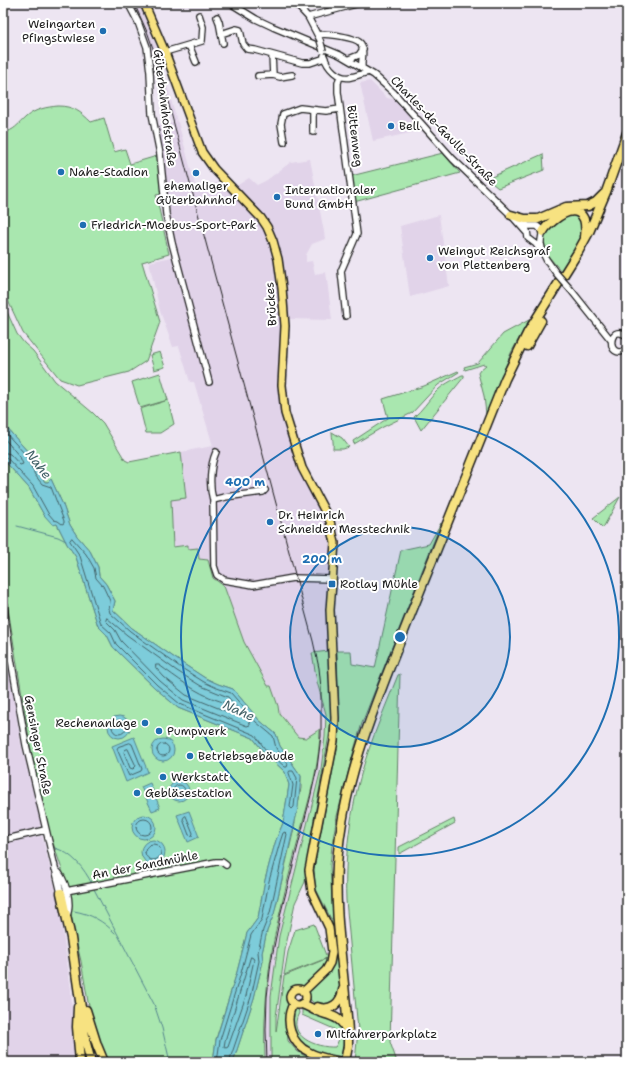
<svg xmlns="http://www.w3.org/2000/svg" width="630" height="1065" viewBox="0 0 630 1065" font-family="'Shantell Sans',sans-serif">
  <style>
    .built { fill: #e1d3e9 }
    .green { fill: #a9e7af; stroke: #628266 }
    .water { fill: #7dccda; stroke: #56868e }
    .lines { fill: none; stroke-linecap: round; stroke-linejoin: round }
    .shore { stroke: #436268; stroke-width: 1 }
    .stream { stroke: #56868e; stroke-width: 1 }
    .minor-casing { stroke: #1c1c1c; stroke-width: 8 }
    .major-casing { stroke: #1c1c1c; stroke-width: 10 }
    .highway-casing { stroke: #1c1c1c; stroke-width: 11 }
    .minor { stroke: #fff; stroke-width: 5.5 }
    .major { stroke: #f7e281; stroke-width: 7 }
    .highway { stroke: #f7e281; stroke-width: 8 }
    .rail { stroke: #1c1c1c; stroke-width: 1 }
    .minor-bridge-casing { stroke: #1c1c1c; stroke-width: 8; stroke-linecap: butt }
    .minor-bridge { stroke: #fff; stroke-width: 5.5 }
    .ring { fill: none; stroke: #1f6fb2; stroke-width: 2 }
    .poi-dot { fill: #1f6fb2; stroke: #fff; stroke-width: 1.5 }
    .labels { text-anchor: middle; stroke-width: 4; stroke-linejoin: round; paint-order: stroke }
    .poi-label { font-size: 12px; fill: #1c1c1c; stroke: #fff; text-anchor: start }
    .street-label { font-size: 12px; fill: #1c1c1c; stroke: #fff }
    .water-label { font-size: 13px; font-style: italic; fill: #436268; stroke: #fff }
    .centre { fill: #1f6fb2; stroke: #fff; stroke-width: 2 }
    .ring-label { font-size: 12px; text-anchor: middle; font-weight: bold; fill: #1f6fb2; stroke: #fff; stroke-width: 4; stroke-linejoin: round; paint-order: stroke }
  </style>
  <rect width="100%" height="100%" fill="#ede5f2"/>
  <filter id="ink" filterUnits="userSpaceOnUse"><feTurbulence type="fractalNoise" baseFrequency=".025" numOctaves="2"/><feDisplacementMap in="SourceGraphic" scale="8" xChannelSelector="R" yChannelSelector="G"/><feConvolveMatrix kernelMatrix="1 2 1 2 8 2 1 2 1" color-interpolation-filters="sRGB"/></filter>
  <g filter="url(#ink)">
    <path class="built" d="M133,3H138L150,30L159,55L177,122H178L196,189L219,182L235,187L249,178L257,185L267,180L291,162L310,159L324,232L325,239L312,244L306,255V262L312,261L315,274L326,272L332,320L288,319L285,382L288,412L297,447L312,484L333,520L337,536L338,545L332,608L335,651L319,653L326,714L325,737L321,769L315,793L279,936L271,996V1062H265L264,1030L270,962L280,912L311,793L318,753L320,729L306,738L298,737L279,713L278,706L244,642L224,586L213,578L208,560L199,559L188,549V545L173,547L171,500L186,497L181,452L213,446L194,382H190L179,346L173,347L160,311L149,262L172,257L153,127L173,123L155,58L146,32Z
      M370,81L387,98L397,100L407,111L414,132L373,141L360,83Z
      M439,215L449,286L410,297L400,226Z
      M3,629L21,744L41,824L38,828L3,838Z
      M42,836L58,898L71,989L74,1062H3V844Z"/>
    <path class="green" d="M58,106C73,106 81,112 91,122L104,118L114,152L125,149L130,164L157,156L161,194L156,195L169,254L142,262L160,322L146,361L129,372L77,385L60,379L23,333L3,290V133C15,130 17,125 26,117C35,109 47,107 58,106Z
      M443,153L460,173L354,202L351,176Z
      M543,154L544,170L498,188L487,179Z
      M576,214L582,220V236L561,271L549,257L543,247V242L545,231L563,216Z
      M3,303L17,334L24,343L33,351L55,381L93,413L103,423L125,460L129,462L181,452L186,498L171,500L173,547L188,545V549L198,548L199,559L208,560L213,578L224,586L244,642L268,686H271L278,706L279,713L298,737L306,738L320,729C320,759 312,789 304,818C296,849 287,881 280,912C268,961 263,1011 265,1062H233L254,998L263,961L262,953L267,931L274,914L293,833L301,788V776L280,746L276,734L259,720L233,689L218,684L205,678L182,663L132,628L113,610L115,601L106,584L99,576L98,567L90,551L77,536L70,525L63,505L51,479L48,482H45L38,473L28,452L5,426L3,422Z
      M529,320L511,353L486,414L484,396L478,373L480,370L486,365L484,364L465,370L464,367L478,363L503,334Z
      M160,352L165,367L154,370L150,355Z
      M458,371L459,372L438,385L412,413L383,427L354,444L353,441L388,418L383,399L424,386Z
      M160,373L168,400L140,408L132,382Z
      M462,375H464V377L421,430L414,417C422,410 428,401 435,393C442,385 453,380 462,375Z
      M168,400L174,424L160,433H146L140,409Z
      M332,432L342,438L349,447L343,449H333C334,443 332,438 332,432Z
      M3,459L29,488L44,515L57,524L67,544L76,557L98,626L107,635L113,647L154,687L178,708L253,738L263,751L285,772L289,785L283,823L276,840L270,861L265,880L258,918L247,933L237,972L216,1039L213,1062H107L88,1002L81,961L70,917L71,896L50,834L31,750L3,578Z
      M620,497L603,528L593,518Z
      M441,523L362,723L354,750L337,816L332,845L330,866L333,919H331L315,887L314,868L337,747L339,722L337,651H351L352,664L375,668L401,550L429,544Z
      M329,651L331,724L310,842L305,882L295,903L285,950L276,1017V1032L284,976L328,958L325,967L307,985L302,987L293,988L288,995L289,1004L286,1016L288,1041L297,1051L303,1055L320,1062H271V996L279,936L315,793L321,769L325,737L326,714L317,682L312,653Z
      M400,674L390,1042L397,1062H355L358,1030L346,900C344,850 352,799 368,752C377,726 388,700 398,675Z
      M454,819L455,823L399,854V847Z
      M334,919L340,989L334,1003C330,1004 324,1006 320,1006C314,1004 307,999 309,992C316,985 325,978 330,970C339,955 334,936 330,921Z
      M314,924L327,958L284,975L288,952L295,930Z
      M302,1007L337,1019L344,1032L343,1048L340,1059C319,1054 293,1048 292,1021C292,1016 293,1011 298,1008L299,1013C286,1036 316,1048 335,1047L337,1044L339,1039L334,1029L302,1015Z"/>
    <path class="water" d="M3,422L5,426L28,452L38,473L45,482H48L51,479L63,505L70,525L77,536L90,551L98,567L99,576L106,584L115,601L113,610L132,628L182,663L205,678L218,684L233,689L259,720L276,734L280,746L301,776L298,808L274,914L267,931L262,953L263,961L254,998L233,1062H213L216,1040L237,972L247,933L258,918L265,880L270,861L276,840L283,823L289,785L285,772L263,751L253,738L178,708L154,687L113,647L107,635L98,626L76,557L67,544L57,524L53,525L44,515L29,488L3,459Z
      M108 727a11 11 0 1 1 22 0a11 11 0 1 1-22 0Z
      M134,737L148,772L126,782L112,746Z
      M152 750a11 11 0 1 1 22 0a11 11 0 1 1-22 0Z
      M169 791a10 10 0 1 1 20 0a10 10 0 1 1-20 0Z
      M150,783L160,808L152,811L141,787Z
      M189,811L199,837L188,842L177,815Z
      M132 827a12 12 0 1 1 24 0a12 12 0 1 1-24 0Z
      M141 852a12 12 0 1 1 24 0a12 12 0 1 1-24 0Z"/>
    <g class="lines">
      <path class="shore" d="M3,430L25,454L35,475L42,484L51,487L64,521V523L62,524L58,521L54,520L48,513L33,486L7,458L3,457
        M3,437L20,457L23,464L20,465L10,454L3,452
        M72,538L86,554L94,568L96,578L103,586L110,601L109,609L110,613L130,631L180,667L204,682L217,688L231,693L256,722L273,736L276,748L288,764L287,767H285L265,749L255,735L180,704L157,685L116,644L111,633L101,624L80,556L70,541Z
        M107,618L127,635L177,671L201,686L228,697L250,723V725L247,726L183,700L160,681L121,641L115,630L106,621Z
        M156,665H159C177,678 196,693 217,700C224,702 229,705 230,711L228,712L186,695L164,677L156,668Z
        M112 727a7 7 0 1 1 14 0a7 7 0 1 1-14 0Z
        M130,743L132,744L142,769L141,771L129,776L128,774L117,749L118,747Z
        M157 750a6 6 0 1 1 12 0a6 6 0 1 1-12 0Z
        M128,749L136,766L133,769L130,768L124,752L125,750Z
        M290,771H293L297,778L294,807L292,809L290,807L293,785L289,773Z
        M173 791a6 6 0 1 1 12 0a6 6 0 1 1-12 0Z
        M186,816L193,833L192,836L189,835L183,819L184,817Z
        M136 827a8 8 0 1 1 16 0a8 8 0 1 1-16 0Z
        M145 852a8 8 0 1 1 16 0a8 8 0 1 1-16 0Z
        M251,957L253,958L254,960L246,996L228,1047L226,1048L224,1047L225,1041Z
        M217,1062L220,1040L241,973L251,935L262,919L269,881L280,842L283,833L285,832L287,834L270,913L263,930L258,952L259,961L251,997L229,1062"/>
      <path class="stream" d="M17,526L58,537L66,541
        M55,848C72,853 84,868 92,884
        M94,889L154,1004L162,1028L170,1062
        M74,911C91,914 103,921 115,933"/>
      <defs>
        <path id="minor" d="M128,3L138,22L147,47L150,72L152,114L160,154L166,214L172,243L209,382
          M230,3L256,19L273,27L340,55L374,75L394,93L453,159L511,215L527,233
          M295,3L308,17L319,38
          M217,17L219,22L223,43
          M308,17L360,3
          M221,34L236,29L240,30L243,44L247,49L255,50L302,63H310L325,58
          M318,35C326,33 357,37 361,44C365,52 361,59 362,67
          M189,45L196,62
          M165,52L202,41L203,27L199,15
          M272,55L273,75L280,77L292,75
          M324,56C327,67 338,80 351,77C357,76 363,73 369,72
          M349,59L359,55L363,49
          M258,76L273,75
          M340,76L338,83V92L357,234L341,271L346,316
          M313,132V110
          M284,142L281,124L283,114L300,108L326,111L340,109
          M521,222L528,226H537C546,232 540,237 541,244C542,250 544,256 547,261
          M527,231L528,238L536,244L541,252
          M546,259L556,273
          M571,290L611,340
          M627,336C607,321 606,363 627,349
          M216,452C210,466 209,486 213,500L214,566L217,575L224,580L248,584L253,585L293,578L332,579
          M213,500L225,497L263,492L265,490
          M3,600L11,659L26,745L61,893
          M3,660L11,659
          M3,840L45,830
          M55,869C66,878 72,903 67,916
          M66,891L216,862H222L226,865"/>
        <path id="major" d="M144,3L165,52L202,152L214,169L261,218L267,227L273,241L278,259L282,288L285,326L282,385L285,413L302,468L330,521L335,543L330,610L335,718L334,741L309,870L312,892L329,928L332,952L330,963L326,970L303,992
          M290 997a8 8 0 1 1 16 0a8 8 0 1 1-16 0Z
          M293,1004C284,1021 291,1044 309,1052C318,1057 329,1059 339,1061"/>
        <path id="highway" d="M511,215L525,219H538L566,207L588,206L596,202L604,194
          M543,232C545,227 549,224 553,221C574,204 588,210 585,237
          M527,346L541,321
          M61,893L71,938L86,1043L91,1062
          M302,1004C308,1006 312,1009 317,1011C330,1016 342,1016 347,1032
          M78,1007L77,1027L80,1062
          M317,1007C331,1012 341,1003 343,990
          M86,1010L97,1045L104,1062
          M345,1062L348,1046V1032C345,976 334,920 337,864C343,775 380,693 412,611C443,534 474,456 505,379L528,332L578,252L589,232L606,192L627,133"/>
      </defs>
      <use href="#minor" class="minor-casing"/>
      <use href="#major" class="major-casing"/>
      <use href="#highway" class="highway-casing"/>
      <use href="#minor" class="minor"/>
      <use href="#major" class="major"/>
      <use href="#highway" class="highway"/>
      <path class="rail" d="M134,3L148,34L156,57L313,641L319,668L321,688V736L317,768L310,799L281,912L271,962L267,997L266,1030L267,1062"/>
      <defs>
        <path id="minor-bridge" d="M320,40L323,51
          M556,273L571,290"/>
      </defs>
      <use href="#minor-bridge" class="minor-bridge-casing"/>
      <use href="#minor-bridge" class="minor-bridge"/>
    </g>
  </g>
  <circle cx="400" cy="637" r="110" fill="#1f6fb2" fill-opacity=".12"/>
  <g class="ring">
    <circle cx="400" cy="637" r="110"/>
    <circle cx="400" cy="637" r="219"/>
  </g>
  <g class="poi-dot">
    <circle cx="103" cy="31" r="4"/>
    <circle cx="391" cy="126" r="4"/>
    <circle cx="61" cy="172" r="4"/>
    <circle cx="196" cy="173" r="4"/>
    <circle cx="277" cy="197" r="4"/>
    <circle cx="83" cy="225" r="4"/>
    <circle cx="430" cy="258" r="4"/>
    <circle cx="270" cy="522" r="4"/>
    <rect x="328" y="580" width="8" height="8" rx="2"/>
    <circle cx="145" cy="723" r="4"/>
    <circle cx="159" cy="731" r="4"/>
    <circle cx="190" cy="756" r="4"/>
    <circle cx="163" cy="777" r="4"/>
    <circle cx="137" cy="793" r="4"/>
    <circle cx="318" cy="1034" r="4"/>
  </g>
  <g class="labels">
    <g class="poi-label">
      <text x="95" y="28" text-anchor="end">Weingarten<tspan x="95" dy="14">Pfingstwiese</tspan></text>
      <text x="399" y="130">Bell</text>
      <text x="69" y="176">Nahe-Stadion</text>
      <text x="196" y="190" text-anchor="middle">ehemaliger<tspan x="196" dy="14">Güterbahnhof</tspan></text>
      <text x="285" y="194">Internationaler<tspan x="285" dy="14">Bund GmbH</tspan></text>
      <text x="91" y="229">Friedrich-Moebus-Sport-Park</text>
      <text x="438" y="255">Weingut Reichsgraf<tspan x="438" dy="14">von Plettenberg</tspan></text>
      <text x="278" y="519">Dr. Heinrich<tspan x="278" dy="14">Schneider Messtechnik</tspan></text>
      <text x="340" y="588">Rotlay Mühle</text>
      <text x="137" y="727" text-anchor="end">Rechenanlage</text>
      <text x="167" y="735">Pumpwerk</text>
      <text x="198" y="760">Betriebsgebäude</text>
      <text x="171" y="781">Werkstatt</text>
      <text x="145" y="797">Gebläsestation</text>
      <text x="326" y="1038">Mitfahrerparkplatz</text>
    </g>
    <g class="street-label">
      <text transform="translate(165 108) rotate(83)" y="4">Güterbahnhofstraße</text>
      <text transform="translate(444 131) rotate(46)" y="4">Charles-de-Gaulle-Straße</text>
      <text transform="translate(355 136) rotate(83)" y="4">Büttenweg</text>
      <text transform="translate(271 304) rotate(-94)" y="4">Brückes</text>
      <text transform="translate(38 745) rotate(79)" y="4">Gensinger Straße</text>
      <text transform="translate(145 865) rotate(-11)" y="4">An der Sandmühle</text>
    </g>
    <g class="water-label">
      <text transform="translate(39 464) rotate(52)" y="5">Nahe</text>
      <text transform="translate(239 710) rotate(24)" y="5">Nahe</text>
    </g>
  </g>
  <circle cx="400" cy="637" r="6" class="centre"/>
  <g class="ring-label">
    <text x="245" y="486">400 m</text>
    <text x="322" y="563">200 m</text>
  </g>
  <rect width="630" height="1065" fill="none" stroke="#fff" stroke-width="16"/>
  <rect x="8" y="8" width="614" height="1049" fill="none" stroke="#1c1c1c" stroke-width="1.5" filter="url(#ink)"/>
</svg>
